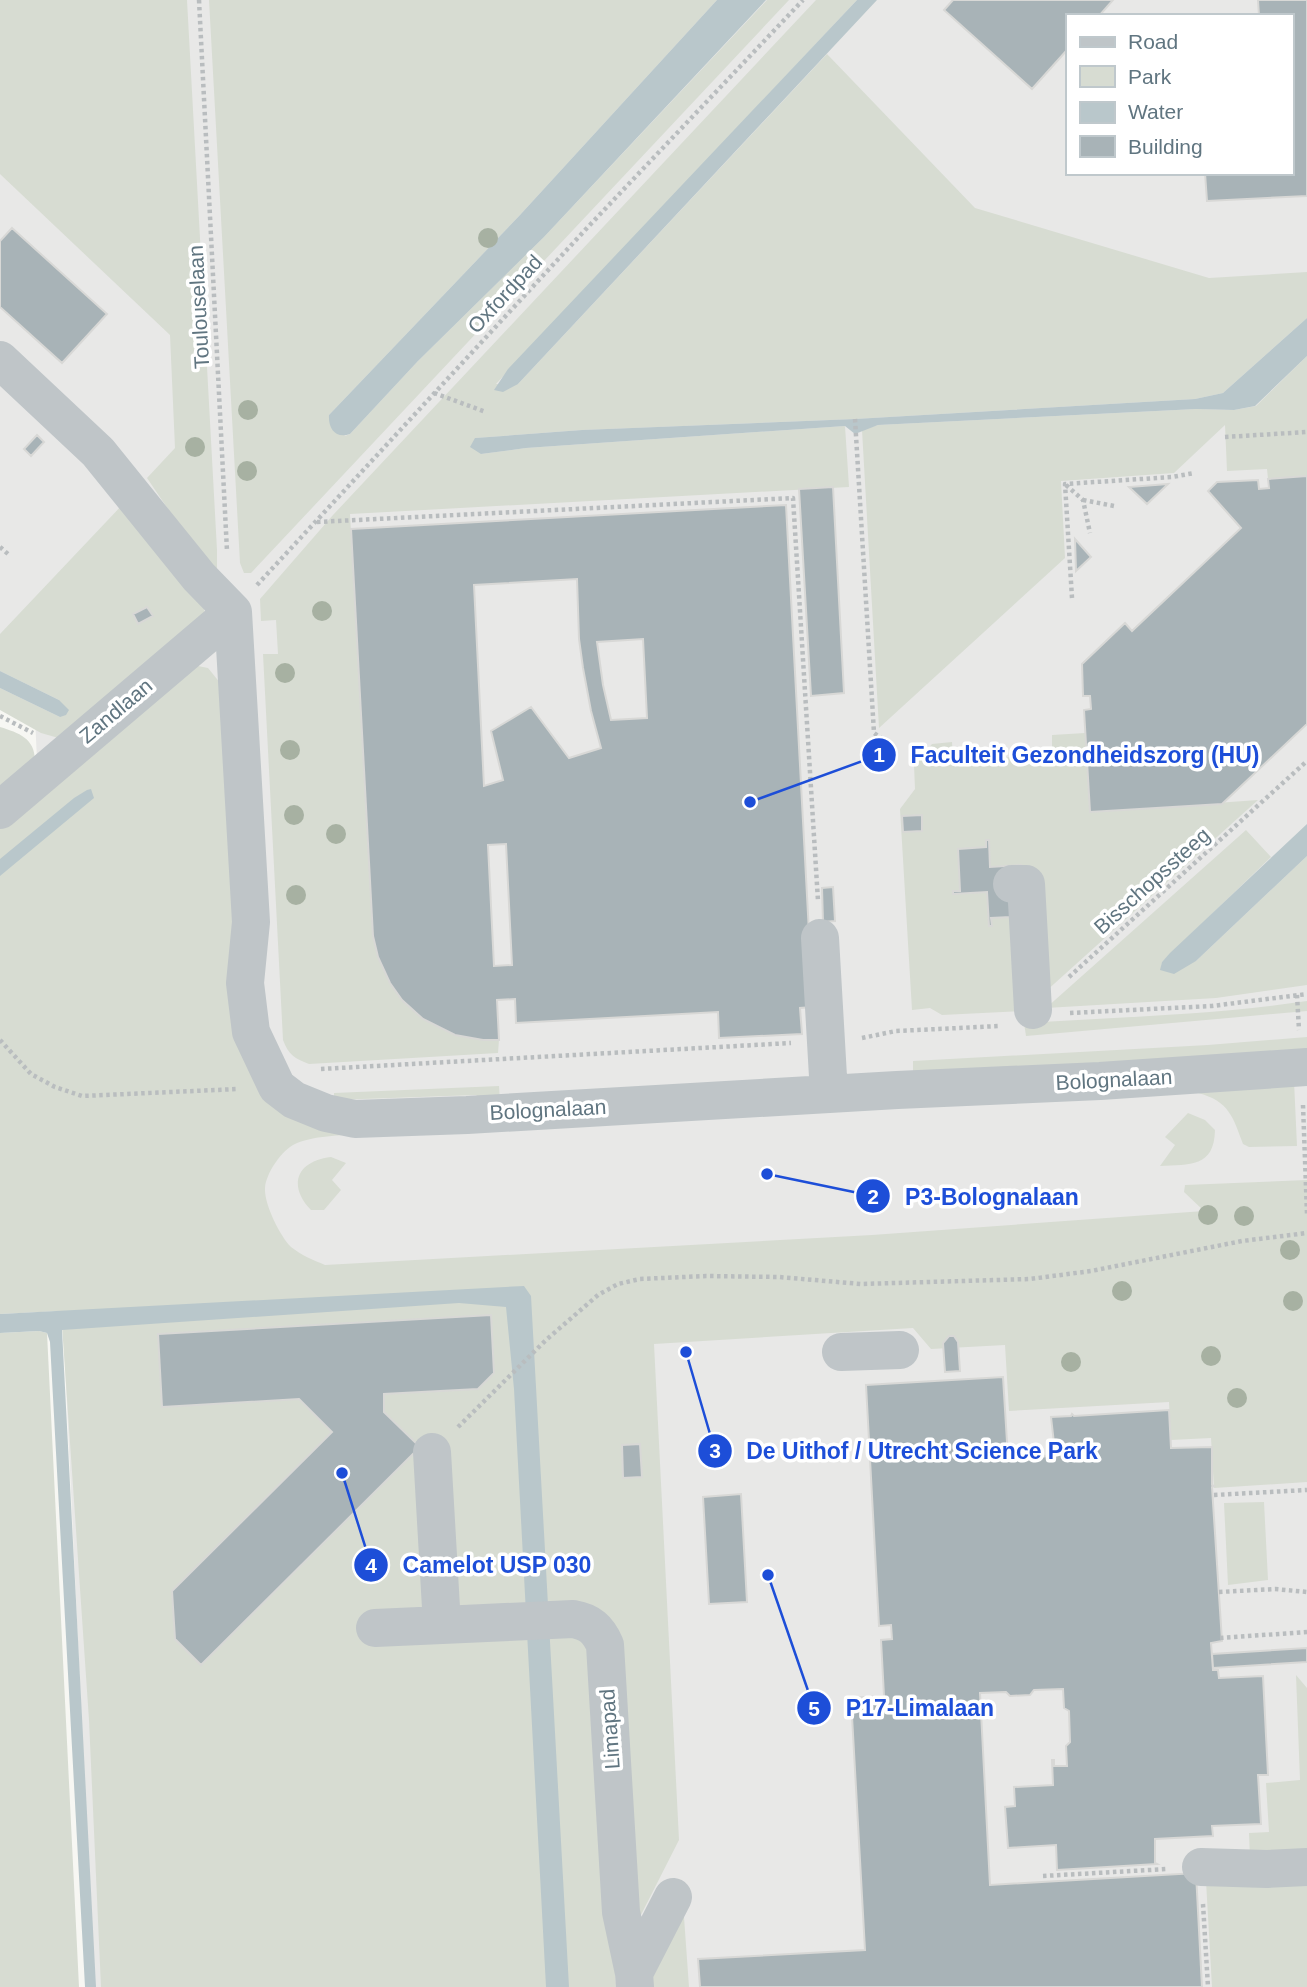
<svg xmlns="http://www.w3.org/2000/svg" width="1307" height="1987" viewBox="0 0 1307 1987" font-family="Arial,sans-serif">
  <style>
    .built { fill: #e8e8e7; fill-rule: evenodd }
    .green { fill: #d7dcd2 }
    .water { fill: #b9c7cb }
    .building { fill: #a8b3b7; stroke: #d8d8d6; stroke-width: 2; fill-rule: evenodd }
    .lines { fill: none; stroke-linecap: round; stroke-linejoin: round }
    .path { stroke: #b9bdbf; stroke-width: 4.5; stroke-dasharray: 3.5 3.5; stroke-linecap: butt }
    .minor { stroke: #bfc5c8; stroke-width: 38 }
    .tree { fill: #a7b1a2 }
    .labels { text-anchor: middle; stroke-width: 7; stroke-linejoin: round; paint-order: stroke }
    .street-label { font-size: 21px; fill: #607580; stroke: #fff }
    .leader { fill: none; stroke: #1d4ed8; stroke-width: 2.5 }
    .callout-dot { fill: #1d4ed8; stroke: #fff; stroke-width: 2.5 }
    .mark-label { font-size: 21px; text-anchor: middle; font-weight: bold; fill: #fff }
    .callout-label { font-size: 23px; text-anchor: middle; font-weight: bold; fill: #1d4ed8; stroke: #fff; stroke-width: 7; stroke-linejoin: round; paint-order: stroke }
  </style>
  <rect width="100%" height="100%" fill="#f7f7f3"/>
  <path class="built" d="M0,0H1307V1987H94L35,717L0,697ZM1067,16H1291V173H1067Z"/>
  <path class="green" d="M0,0H187L217,550V568L210,571L147,478L175,448L170,335L0,174Z
    M209,0H717L520,215L329,415L345,436L350,434L418,361L544,237L767,0H789L251,573H244L240,563Z
    M816,0H857L496,384H518L827,54L975,208L1209,278L1307,272V318L1223,393L1195,399L855,419L582,430L475,438L481,454L526,448L845,426L849,487L350,514L373,929C385,1002 426,1035 499,1040L498,1053L309,1064C295,1059 288,1054 283,1040L263,654H278L276,620L261,621L260,599L333,515Z
    M1307,356V476L1268,479L1267,469L1227,471L1225,425L1174,473L1061,481L1065,558L879,728L862,430L878,425L1196,409L1234,410L1256,406Z
    M124,503L203,602L205,615L62,739L41,733L0,710V688L60,717L59,700L0,671V634Z
    M193,665L208,668L221,684L235,952L234,1025L360,1134C342,1135 312,1136 295,1144C282,1150 266,1173 265,1188C264,1204 280,1236 291,1247C301,1255 313,1260 325,1265L872,1235L1204,1211L1184,1192L1185,1185L1307,1180V1482L1214,1488L1211,1438L1171,1440L1169,1402L1009,1411L1005,1345L931,1349L913,1328L654,1344L679,1840L615,1966L616,1987H101L89,1720L61,1311L0,1314V823Z
    M0,727C19,733 35,738 35,761L0,796Z
    M1085,733L1090,812L1258,800L1024,1011L942,1015L930,1008L912,1010L900,809L915,789L914,765L932,744L952,742L953,760L1052,755V735Z
    M1246,830L1271,857L1162,962L1161,970L1196,961L1307,856V985L1216,998L1046,1008Z
    M1307,1001V1011L1026,1036L1024,1023C1119,1017 1213,1015 1307,1001Z
    M1307,1037V1055L913,1072V1061L1208,1045Z
    M1294,1081L1297,1146L1249,1147L1243,1144C1233,1117 1229,1101 1198,1093Z
    M499,1086L500,1102L486,1103L476,1095L334,1100V1093Z
    M1188,1113L1205,1120L1215,1130C1214,1168 1190,1164 1160,1166L1175,1145L1165,1137Z
    M331,1157L346,1163L332,1180L341,1190L324,1210H311C287,1185 297,1161 331,1157Z
    M39,1331L47,1333L79,1987H0V1333Z
    M1264,1502L1268,1580L1228,1585L1224,1503Z
    M1296,1675L1307,1688V1854L1250,1857L1249,1833L1269,1832L1266,1783L1300,1780Z
    M1307,1875V1987H1212L1206,1881Z
    M683,1903L689,1987H651L649,1966Z"/>
  <path class="water" d="M717,0H766L544,237L418,361L350,434C336,439 328,429 329,415L520,215Z
    M857,0H877L518,384L503,392L494,390L508,369Z
    M1307,318V356L1255,406L1234,410L1196,409L878,425L855,434L845,426L526,448L481,454L470,447L475,438L582,430L855,419L1195,399L1223,393Z
    M0,671L59,700L69,710L66,715L60,717L0,688Z
    M91,789L94,798L0,876V859L74,798L87,790Z
    M1307,824V856L1196,961L1174,974L1160,970L1162,962L1170,953Z
    M524,1286L531,1296L569,1987H546L514,1389L506,1307L459,1303L62,1330L96,1987H85L50,1342L47,1333L39,1331L0,1333V1314Z"/>
  <path class="building" d="M953,0H1113L1099,16H1067V50L1032,89L944,10Z
    M1258,0H1307V196L1207,201L1205,173H1291V16H1259Z
    M12,228L107,314L62,363L0,307V241Z
    M37,435L44,442L31,456L24,449Z
    M1307,476V724L1222,804L1090,812L1084,710L1091,709L1090,696H1083L1082,664L1125,623L1132,631L1241,528L1208,491L1217,482L1258,480L1259,489L1269,488L1268,479Z
    M1168,484L1147,504L1129,487Z
    M833,487L844,693L811,696L799,489Z
    M786,505L813,1007L800,1008L802,1034L719,1038L718,1012L516,1023L515,999L497,1000L499,1040H483L455,1035L423,1019L402,1000L390,983L378,957L373,936L351,529ZM577,579L579,639L583,668L591,711L601,748L569,758L531,707L491,731L503,780L484,786L474,585ZM643,639L647,718L611,720L603,685L597,642ZM506,844L512,965L494,966L488,845Z
    M1075,539L1091,557L1076,571Z
    M147,607L153,616L138,624L133,614Z
    M922,815V831L903,832L902,816Z
    M986,840H989L990,867L1021,865L1011,917L991,918L992,926H989L987,892L953,894V891H960L958,849L986,847Z
    M833,887L835,921L823,922L822,888Z
    M491,1315L494,1373L478,1389L384,1394V1412L420,1447L201,1665L175,1639L172,1591L332,1432L299,1399L162,1407L158,1334Z
    M949,1336H954L958,1342L960,1371L945,1372L943,1343Z
    M1003,1377L1008,1458L1053,1456L1055,1452L1051,1417L1071,1416L1072,1414L1074,1416L1169,1410L1171,1448L1212,1447V1485L1214,1486L1212,1487L1222,1641L1211,1643L1213,1670H1218L1219,1678L1263,1676L1268,1775H1258L1261,1824L1212,1826L1213,1836L1155,1839V1863L1157,1864L1057,1870L1056,1845L1008,1848L1005,1807L1015,1806L1014,1787L1053,1785L1052,1760H1054V1766H1067L1066,1746L1070,1742L1069,1711L1064,1708L1063,1689L1034,1690L1030,1695L1010,1696L1006,1692L980,1693L990,1885L1196,1873L1202,1987H700L698,1959L865,1950L851,1698L884,1696L881,1640L892,1639L891,1625L879,1626L866,1385Z
    M640,1444L642,1477L623,1478L622,1445Z
    M741,1494L747,1602L709,1604L703,1497Z
    M1307,1648V1662L1213,1668L1212,1654Z"/>
  <g class="lines">
    <path class="path" d="M199,0L227,551
      M434,393L486,412
      M855,419L874,733L893,747
      M1225,437L1307,432
      M1066,485L1083,500L1090,533
      M1083,500L1114,506
      M317,522L793,498L818,901
      M0,547L8,554
      M257,585L587,228L803,0
      M1072,598L1065,484L1172,477L1194,473
      M0,716L33,733
      M1069,977L1307,761
      M1297,995L1299,1030
      M1070,1013L1212,1006L1307,994
      M862,1038L896,1031L1000,1026
      M0,1040L31,1074L55,1087L82,1096L238,1089
      M321,1069L791,1043
      M1303,1105L1307,1214
      M458,1427L546,1340L598,1295L618,1284L640,1279L706,1276L779,1277L861,1284L1030,1279L1091,1271L1242,1241L1307,1233
      M1214,1495L1307,1490
      M1219,1592L1275,1589L1307,1592
      M1220,1638L1307,1632
      M1043,1876L1167,1869
      M1203,1904L1208,1987"/>
    <path class="minor" d="M0,360L98,452L199,577L233,612
      M233,612L251,922L245,983L251,1032L277,1087L294,1100L326,1113L355,1119L467,1115L897,1090L1100,1081L1307,1067
      M0,810L233,612
      M1012,884H1026L1033,1010
      M820,938L829,1094
      M841,1352L900,1350
      M432,1452L442,1625L573,1619C590,1622 598,1629 605,1645L621,1912L634,1973L635,1987
      M375,1628L442,1625
      M1201,1867L1267,1869L1307,1867
      M634,1973L673,1897"/>
  </g>
  <g class="tree">
    <circle cx="488" cy="238" r="10"/>
    <circle cx="248" cy="410" r="10"/>
    <circle cx="195" cy="447" r="10"/>
    <circle cx="247" cy="471" r="10"/>
    <circle cx="322" cy="611" r="10"/>
    <circle cx="285" cy="673" r="10"/>
    <circle cx="290" cy="750" r="10"/>
    <circle cx="294" cy="815" r="10"/>
    <circle cx="336" cy="834" r="10"/>
    <circle cx="296" cy="895" r="10"/>
    <circle cx="1208" cy="1215" r="10"/>
    <circle cx="1244" cy="1216" r="10"/>
    <circle cx="1290" cy="1250" r="10"/>
    <circle cx="1122" cy="1291" r="10"/>
    <circle cx="1293" cy="1301" r="10"/>
    <circle cx="1211" cy="1356" r="10"/>
    <circle cx="1071" cy="1362" r="10"/>
    <circle cx="1237" cy="1398" r="10"/>
  </g>
  <g class="labels">
    <g class="street-label">
      <text transform="translate(505 294) rotate(-47)" y="7">Oxfordpad</text>
      <text transform="translate(199 307) rotate(-93)" y="7">Toulouselaan</text>
      <text transform="translate(116 711) rotate(-40)" y="7">Zandlaan</text>
      <text transform="translate(1152 881) rotate(-42)" y="7">Bisschopssteeg</text>
      <text transform="translate(1114 1080) rotate(-3)" y="7">Bolognalaan</text>
      <text transform="translate(548 1110) rotate(-3)" y="7">Bolognalaan</text>
      <text transform="translate(610 1729) rotate(-94)" y="7">Limapad</text>
    </g>
  </g>
  <path class="leader" d="M750 802L879 755M767 1174L873 1196M686 1352L715 1451M342 1473L371 1565M768 1575L814 1708"/>
  <g class="callout-dot">
    <circle cx="750" cy="802" r="7"/>
    <circle cx="767" cy="1174" r="7"/>
    <circle cx="686" cy="1352" r="7"/>
    <circle cx="342" cy="1473" r="7"/>
    <circle cx="768" cy="1575" r="7"/>
    <circle cx="879" cy="755" r="18"/>
    <circle cx="873" cy="1196" r="18"/>
    <circle cx="715" cy="1451" r="18"/>
    <circle cx="371" cy="1565" r="18"/>
    <circle cx="814" cy="1708" r="18"/>
  </g>
  <g class="mark-label">
    <text x="879" y="762">1</text>
    <text x="873" y="1204">2</text>
    <text x="715" y="1458">3</text>
    <text x="371" y="1573">4</text>
    <text x="814" y="1716">5</text>
  </g>
  <g class="callout-label">
    <text x="1085" y="763">Faculteit Gezondheidszorg (HU)</text>
    <text x="992" y="1205">P3-Bolognalaan</text>
    <text x="922" y="1459">De Uithof / Utrecht Science Park</text>
    <text x="497" y="1573">Camelot USP 030</text>
    <text x="920" y="1716">P17-Limalaan</text>
  </g>
  <rect x="1066" y="14" width="228" height="161" fill="#ffffff" stroke="#bfc8cc" stroke-width="2"/>
  <rect x="1080" y="37" width="35" height="10" fill="#bfc5c8" stroke="#bfc8cc" stroke-width="2"/>
  <text x="1128" y="49" font-size="21" fill="#607580">Road</text>
  <rect x="1080" y="66" width="35" height="21" fill="#d7dcd2" stroke="#bfc8cc" stroke-width="2"/>
  <text x="1128" y="84" font-size="21" fill="#607580">Park</text>
  <rect x="1080" y="102" width="35" height="21" fill="#b9c7cb" stroke="#bfc8cc" stroke-width="2"/>
  <text x="1128" y="119" font-size="21" fill="#607580">Water</text>
  <rect x="1080" y="136" width="35" height="21" fill="#a8b3b7" stroke="#bfc8cc" stroke-width="2"/>
  <text x="1128" y="154" font-size="21" fill="#607580">Building</text>
</svg>
